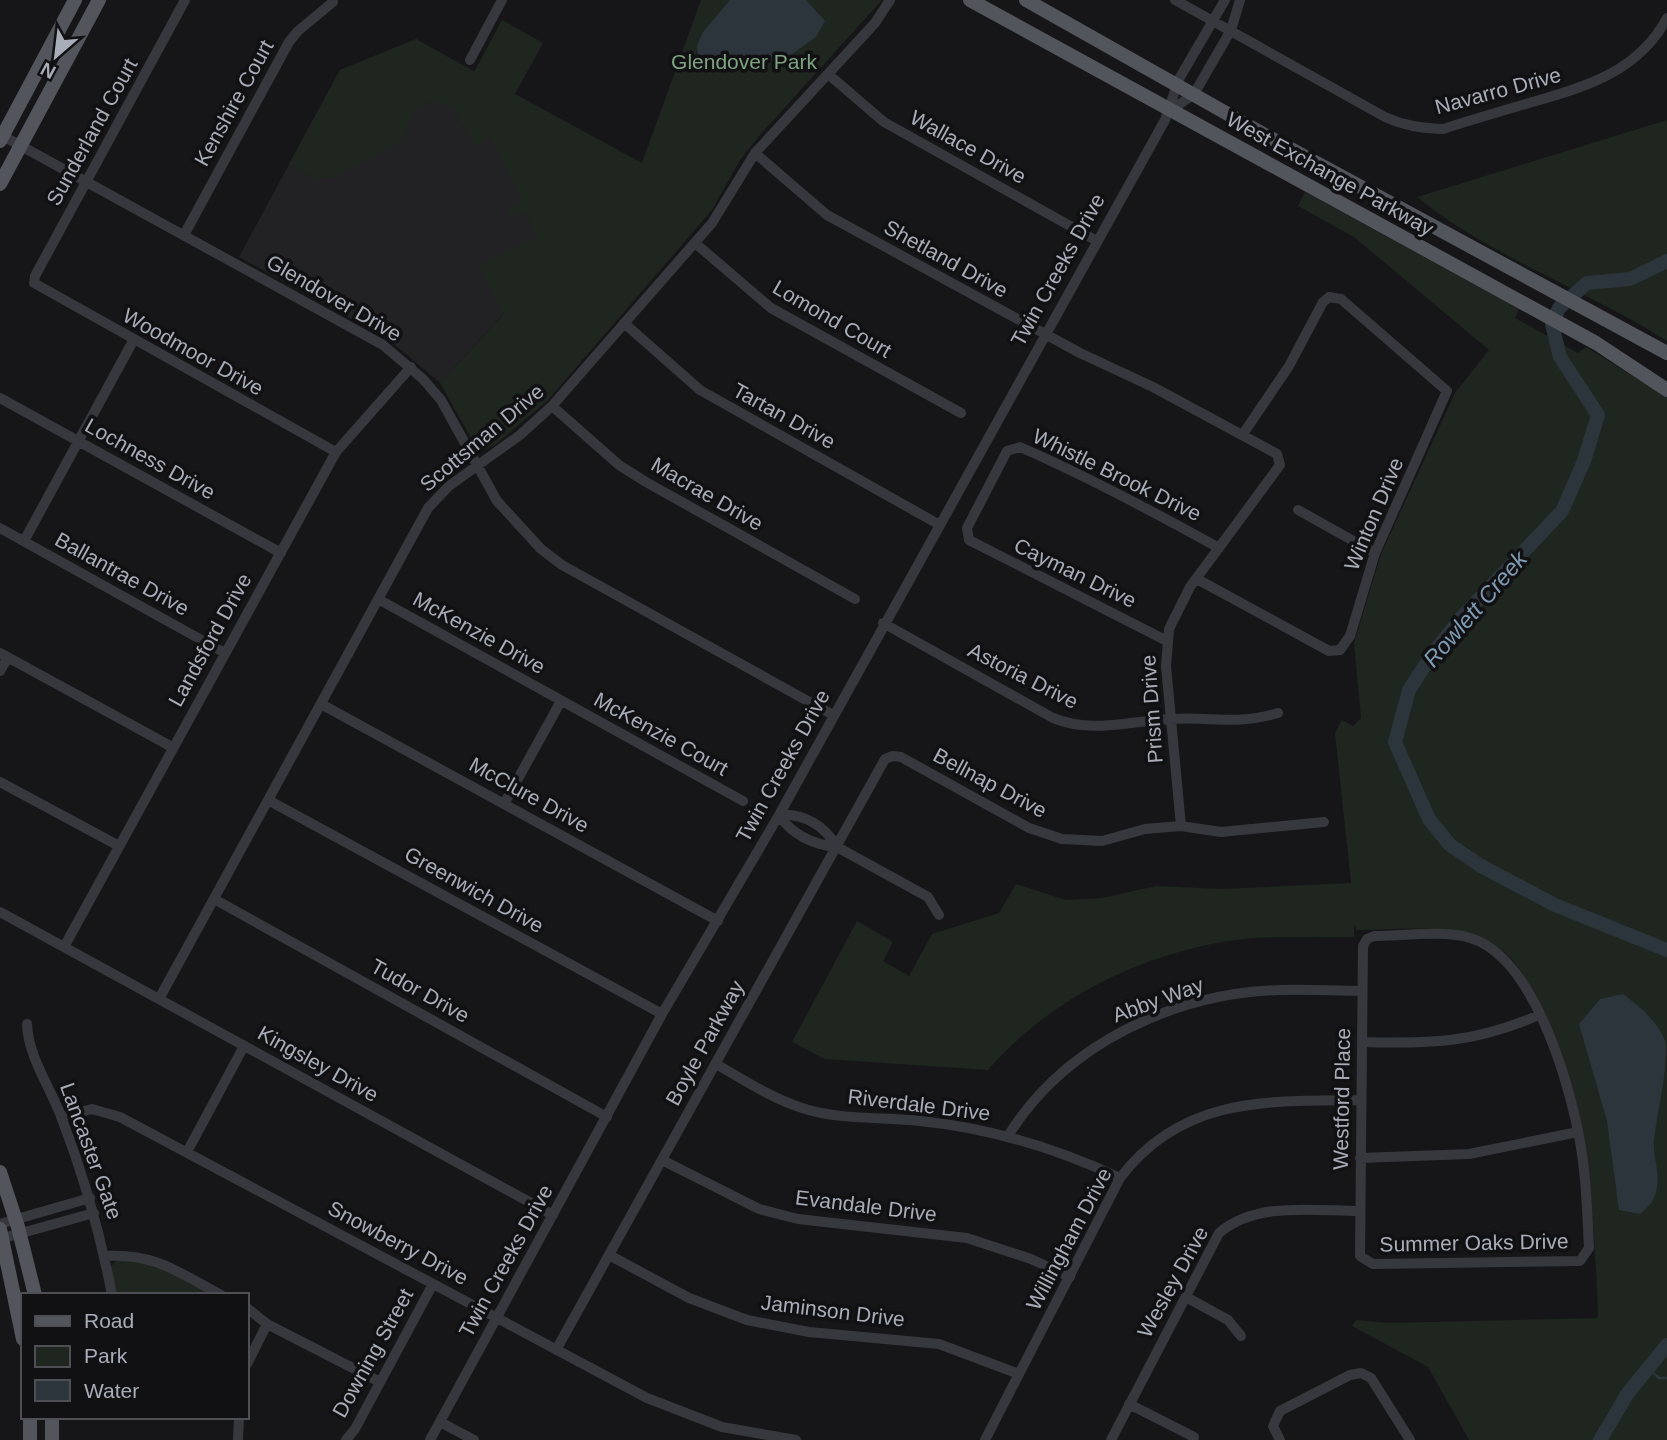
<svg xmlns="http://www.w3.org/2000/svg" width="1667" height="1440" viewBox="0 0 1667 1440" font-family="Arial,sans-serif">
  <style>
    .built { fill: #222225 }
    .green { fill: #1e261f }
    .water { fill: #2c353c }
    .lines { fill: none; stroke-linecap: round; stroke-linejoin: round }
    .stream { stroke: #2c353c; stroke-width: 2.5 }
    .river { stroke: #2c353c; stroke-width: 14 }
    .minor { stroke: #37383d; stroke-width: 10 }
    .major { stroke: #53555c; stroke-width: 14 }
    .labels { text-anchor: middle; stroke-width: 7; stroke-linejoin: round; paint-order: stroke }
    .park-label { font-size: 21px; fill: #7fa381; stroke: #111113 }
    .street-label { font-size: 21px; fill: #a8adb8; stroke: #111113 }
    .water-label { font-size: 23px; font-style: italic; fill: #7f9bb3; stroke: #111113 }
  </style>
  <rect width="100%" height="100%" fill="#161618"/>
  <path class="built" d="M416,39L642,164L440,383L387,338L239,257L340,70Z"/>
  <path class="green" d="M701,0H882L759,136L740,160L712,210L548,400L496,444L479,452L440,383L503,315L478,266L537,236L525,212L512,218L507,208L521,200L490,138L474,146L454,110L434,100L414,110L402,141L333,177L315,179L289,164L340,70L416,39L474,72L502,20L543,43L515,94L642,163Z
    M1667,120V341C1587,290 1489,256 1417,197Z
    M1305,192L1519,309L1515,318L1578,353L1586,347L1667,397V1440H1469L1428,1367L1352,1326L1356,1320L1388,1323L1598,1318C1595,1211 1585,1106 1540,1007C1528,983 1517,958 1493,944C1453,922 1401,930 1357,930L1354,924V937C1309,938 1260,934 1216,943C1129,960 1046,1003 988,1070L825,1059L792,1042L857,921L893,942L883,961L909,976L932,934L999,913L1016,884L1066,900L1102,898L1156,886L1222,889L1351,883L1335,733L1342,720L1353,726L1361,718L1354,643L1381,554L1455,393L1489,350L1354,237L1298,206Z
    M119,1258L148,1260L212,1295H116L110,1267Z"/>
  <path class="water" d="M730,0H806L825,21L816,37L781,62L739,56L708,62L698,54L697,45L703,32Z
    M1623,994C1641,1008 1658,1021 1666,1043C1667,1075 1658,1108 1654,1139C1652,1154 1660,1172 1657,1187C1655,1200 1650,1206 1640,1214L1619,1210L1607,1121L1579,1024L1600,999Z"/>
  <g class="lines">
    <path class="stream" d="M1648,1368L1659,1378H1667"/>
    <path class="river" d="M1667,261L1630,279L1587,283L1559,308L1552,324L1560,357L1598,415L1584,461L1562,511L1461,618L1433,653L1409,690L1395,742L1429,819L1450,845L1481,866L1555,905L1667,950
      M1600,1440L1628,1393L1667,1345"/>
    <path class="minor" d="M185,0L35,276L34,283L336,452
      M1175,0L1385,117C1405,126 1421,128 1443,129C1474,119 1505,110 1536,101C1589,86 1639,70 1667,18
      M470,60L502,0
      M828,74L884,122L1097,241
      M1170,111L1194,94L1231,30L1240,0
      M3,136L383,345L423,379L441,400L497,501L541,549L562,565L833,715
      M755,153L827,215L1080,353L1153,387L1277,454L1280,465L1190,587L1169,629L1166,666L1181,826
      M184,235L289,42L298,31L333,2
      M695,243L771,308L961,413
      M624,323L700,390L938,524
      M0,398L281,553
      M552,406L619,465L646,482L855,599
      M1298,510L1375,553
      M0,528L225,653
      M24,541L133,341
      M1197,579L1329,651L1340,650L1350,636L1375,553L1447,391L1341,299L1329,297L1323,302L1289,366L1243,434
      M378,599L743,801
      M883,623L1053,718C1093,734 1128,721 1170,719C1213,716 1233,726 1278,713
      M1167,641L969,540L967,528L1007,451L1020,447C1089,477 1154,512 1219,548
      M0,653L172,747
      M0,671L8,657
      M321,704L718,921
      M0,782L119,846
      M268,800L662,1014
      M504,804L561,701
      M779,815C792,835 814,845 837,847L928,897L939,915
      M779,815C804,813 825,826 837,847
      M214,899L607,1117
      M0,912L553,1215
      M1374,936C1401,936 1445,930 1470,938C1532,956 1566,1074 1578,1131C1586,1169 1587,1209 1589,1248L1580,1261L1373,1264L1360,1256L1363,946L1367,939Z
      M64,947L336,452L411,367
      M159,999L428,508L449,486L520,435L552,406L712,223L755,153L875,23L890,0
      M27,1024C28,1057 51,1088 62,1119C85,1179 100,1232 112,1295
      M1362,1042C1431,1044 1474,1043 1539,1015
      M716,1064C744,1080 771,1098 802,1108C838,1120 882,1117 920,1121C990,1128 1056,1148 1120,1178
      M61,1117L92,1109L120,1117L647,1398L722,1427L796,1440
      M1008,1136C1065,1044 1174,993 1281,990C1308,989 1335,991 1362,991
      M187,1152L244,1046
      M1360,1158L1469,1154L1578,1132
      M662,1160L759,1209L798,1219L967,1238L1031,1259L1070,1277
      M0,1224L90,1198
      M0,1239L94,1213
      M609,1255L689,1298L747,1320L809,1332L939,1344L1019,1374
      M105,1256C155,1253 178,1272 221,1295
      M1186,1297L1228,1320L1241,1336
      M247,1308L267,1324L380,1382
      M556,1350L885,759L893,756L901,757L1029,828L1062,839L1102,841L1145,829L1181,826L1221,832L1324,822
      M247,1364L267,1324
      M1129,1404L1194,1437
      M440,1422L474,1440
      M238,1440L239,1417
      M346,1440L355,1429L433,1284
      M430,1440L662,1014L779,815L1165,120L1179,79L1225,0
      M985,1440L1120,1178C1182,1096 1268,1101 1361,1100
      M1111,1440L1219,1233C1256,1201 1314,1211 1360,1211
      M1280,1440L1273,1426L1280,1411L1350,1375L1361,1373L1371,1378L1410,1440"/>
    <path class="major" d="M970,0L1596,343L1667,390
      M1026,0L1265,135L1667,353
      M0,141L75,0
      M0,184L99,0
      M0,1172L18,1227L35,1295
      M0,1229L23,1339
      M30,1417V1440
      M52,1417V1440"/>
  </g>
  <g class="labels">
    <g class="park-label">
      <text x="744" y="69">Glendover Park</text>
    </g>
    <g class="street-label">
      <text transform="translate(1498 91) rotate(-15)" y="7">Navarro Drive</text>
      <text transform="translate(234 103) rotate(-61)" y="7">Kenshire Court</text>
      <text transform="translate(92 132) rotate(-61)" y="7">Sunderland Court</text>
      <text transform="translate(968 147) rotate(29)" y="7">Wallace Drive</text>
      <text transform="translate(1330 174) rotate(29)" y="7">West Exchange Parkway</text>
      <text transform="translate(946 259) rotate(29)" y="7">Shetland Drive</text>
      <text transform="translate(1058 270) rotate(-61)" y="7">Twin Creeks Drive</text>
      <text transform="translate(334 298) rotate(30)" y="7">Glendover Drive</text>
      <text transform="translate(832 319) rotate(30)" y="7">Lomond Court</text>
      <text transform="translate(193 352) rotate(29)" y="7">Woodmoor Drive</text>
      <text transform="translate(784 416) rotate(29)" y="7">Tartan Drive</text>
      <text transform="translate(482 438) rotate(-40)" y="7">Scottsman Drive</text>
      <text transform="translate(150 459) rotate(29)" y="7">Lochness Drive</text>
      <text transform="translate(1117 475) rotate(26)" y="7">Whistle Brook Drive</text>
      <text transform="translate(707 494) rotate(30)" y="7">Macrae Drive</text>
      <text transform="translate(1374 514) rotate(-67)" y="7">Winton Drive</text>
      <text transform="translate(1075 573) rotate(26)" y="7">Cayman Drive</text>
      <text transform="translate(122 574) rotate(29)" y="7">Ballantrae Drive</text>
      <text transform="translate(479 633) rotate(29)" y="7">McKenzie Drive</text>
      <text transform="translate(210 640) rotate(-61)" y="7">Landsford Drive</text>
      <text transform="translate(1023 676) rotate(27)" y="7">Astoria Drive</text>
      <text transform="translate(1152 709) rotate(-94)" y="7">Prism Drive</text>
      <text transform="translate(661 734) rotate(29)" y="7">McKenzie Court</text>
      <text transform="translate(783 766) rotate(-61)" y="7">Twin Creeks Drive</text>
      <text transform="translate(990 783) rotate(28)" y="7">Bellnap Drive</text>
      <text transform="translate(529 795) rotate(29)" y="7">McClure Drive</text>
      <text transform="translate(474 890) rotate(29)" y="7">Greenwich Drive</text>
      <text transform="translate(420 991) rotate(29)" y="7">Tudor Drive</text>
      <text transform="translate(1158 1000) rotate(-20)" y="7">Abby Way</text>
      <text transform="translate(705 1043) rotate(-61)" y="7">Boyle Parkway</text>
      <text transform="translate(318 1064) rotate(29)" y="7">Kingsley Drive</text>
      <text transform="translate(1342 1099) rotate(-89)" y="7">Westford Place</text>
      <text transform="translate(919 1105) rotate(7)" y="7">Riverdale Drive</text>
      <text transform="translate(91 1151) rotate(70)" y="7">Lancaster Gate</text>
      <text transform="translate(866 1206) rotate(7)" y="7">Evandale Drive</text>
      <text transform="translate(1069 1239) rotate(-62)" y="7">Willingham Drive</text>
      <text transform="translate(398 1243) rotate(28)" y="7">Snowberry Drive</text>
      <text transform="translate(1474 1243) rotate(-1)" y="7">Summer Oaks Drive</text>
      <text transform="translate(506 1261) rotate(-61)" y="7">Twin Creeks Drive</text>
      <text transform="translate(1173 1282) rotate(-61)" y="7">Wesley Drive</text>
      <text transform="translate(833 1311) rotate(7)" y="7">Jaminson Drive</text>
      <text transform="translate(373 1353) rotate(-61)" y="7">Downing Street</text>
    </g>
    <g class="water-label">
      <text transform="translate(1475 609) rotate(-49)" y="8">Rowlett Creek</text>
    </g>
  </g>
  <rect x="21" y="1293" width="228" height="126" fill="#111113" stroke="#4d4f55" stroke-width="2"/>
  <rect x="35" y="1316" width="35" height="10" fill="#53555c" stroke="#4d4f55" stroke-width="2"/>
  <text x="84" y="1328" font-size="21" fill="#a8adb8">Road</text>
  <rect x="35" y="1346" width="35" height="21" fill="#1e261f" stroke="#4d4f55" stroke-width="2"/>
  <text x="84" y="1363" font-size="21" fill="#a8adb8">Park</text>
  <rect x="35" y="1380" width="35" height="21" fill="#2c353c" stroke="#4d4f55" stroke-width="2"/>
  <text x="84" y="1398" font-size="21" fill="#a8adb8">Water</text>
  <g transform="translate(56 56) rotate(208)" stroke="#111113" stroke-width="5" paint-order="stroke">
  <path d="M0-5L12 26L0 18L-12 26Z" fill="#a8adb8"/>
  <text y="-10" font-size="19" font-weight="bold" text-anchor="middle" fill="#a8adb8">N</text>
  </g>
</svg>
